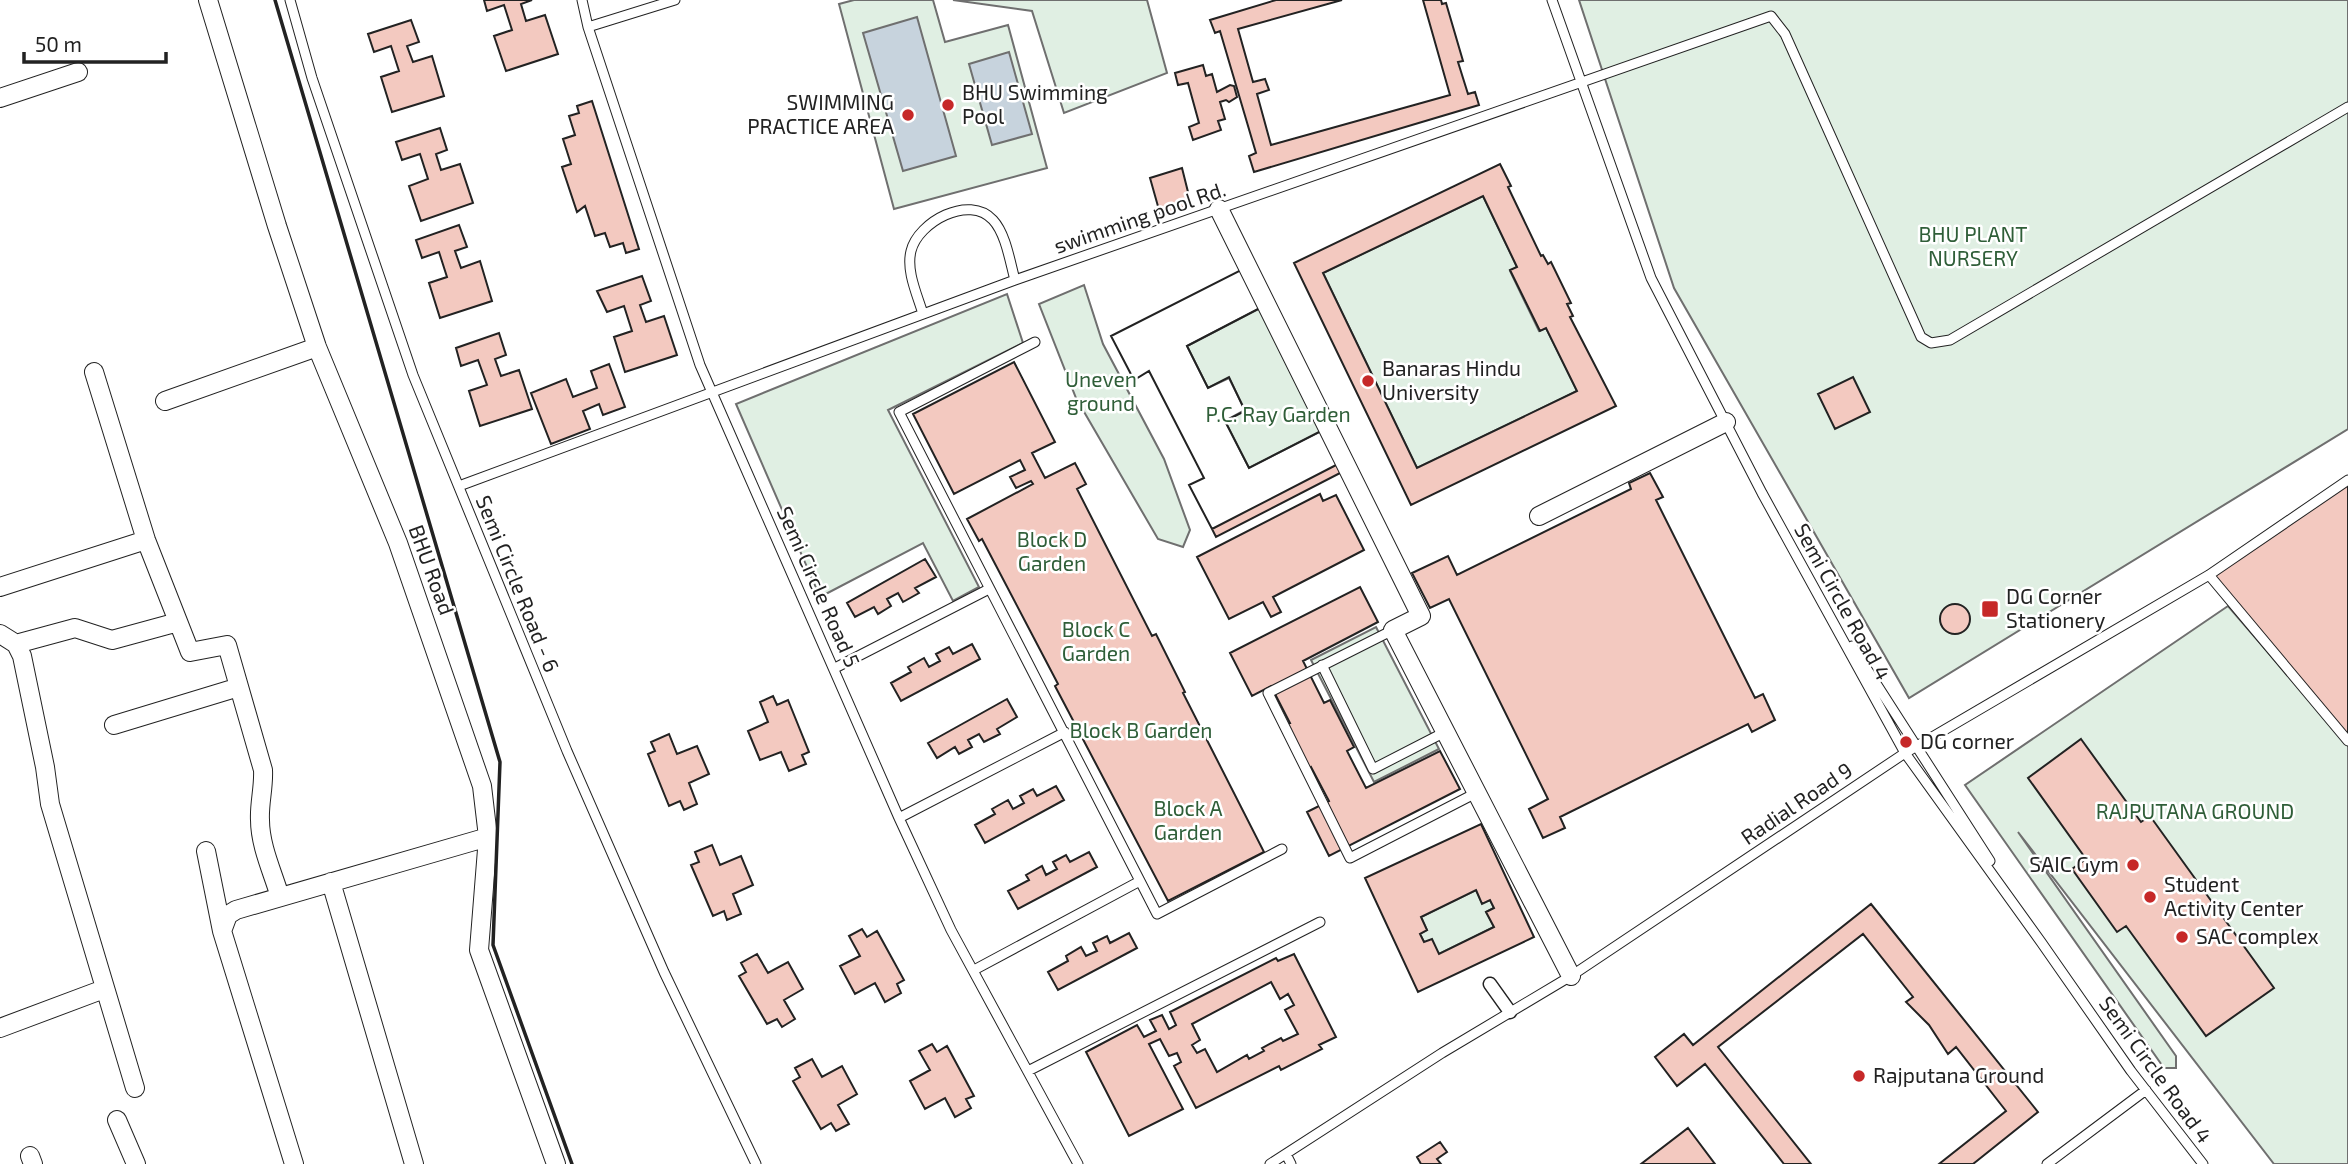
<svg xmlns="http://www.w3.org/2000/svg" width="2348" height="1164" viewBox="0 0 2348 1164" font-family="'Exo 2',sans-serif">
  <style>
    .green { fill: #e0efe3; stroke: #6f6f6f; stroke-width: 2 }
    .water { fill: #c7d3dd; stroke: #6f6f6f; stroke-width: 2 }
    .building { fill: #f3c9c0; stroke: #222; stroke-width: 2; fill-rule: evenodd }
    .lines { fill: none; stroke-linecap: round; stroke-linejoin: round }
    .service-casing { stroke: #222; stroke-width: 11 }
    .pedestrian-casing { stroke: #222; stroke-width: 15 }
    .minor-casing { stroke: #222; stroke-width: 20 }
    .service { stroke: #fff; stroke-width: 9 }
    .pedestrian { stroke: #fff; stroke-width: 12 }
    .minor { stroke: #fff; stroke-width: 18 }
    .wall { stroke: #222; stroke-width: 3.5 }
    .poi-dot { fill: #c62828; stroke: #fff; stroke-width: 2.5 }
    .labels { text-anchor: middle; stroke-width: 5; stroke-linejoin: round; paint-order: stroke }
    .poi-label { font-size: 21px; fill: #222; stroke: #fff; text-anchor: start }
    .street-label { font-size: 21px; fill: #222; stroke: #fff }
    .park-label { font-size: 21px; fill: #2f5e38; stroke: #fff }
  </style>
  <rect width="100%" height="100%" fill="#fff"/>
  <path class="green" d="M854,0H933L945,42L1008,25L1047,168L894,209L839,4Z
    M953,0H1147L1167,73L1064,113L1032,11Z
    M1579,0H2348V429L1909,698L1674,288Z
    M1483,196L1517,267L1510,271L1539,331L1546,328L1577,391L1417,468L1323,273Z
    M1084,285L1103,344L1164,459L1190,530L1183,547L1158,539L1076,398L1039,304Z
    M1007,294L1023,343L888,410L979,587L953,601L923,543L820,597L736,404Z
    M1262,307L1323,430L1249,468L1225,421L1245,410L1229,378L1208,388L1187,346Z
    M2228,606L2348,745V1164H2274L2018,832L2176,1056V1068H2164L1965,785Z
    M1376,627L1439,749L1374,782L1311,660Z
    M1476,890L1482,903L1490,900L1494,908L1486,912L1494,927L1439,954L1424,942L1420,934L1427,930L1421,917Z"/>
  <path class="water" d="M917,17L956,156L903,171L863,33Z
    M1009,52L1032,134L992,145L969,64Z"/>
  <path class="building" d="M484,0H532L521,4L526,21L545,15L558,54L506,71L494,36L512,30L504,5L487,11Z
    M1276,0H1342L1238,29L1253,82L1265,79L1269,90L1257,94L1271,145L1450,95L1423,0H1441L1442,4L1446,3L1463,61L1458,62L1468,94L1475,92L1479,105L1254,172L1249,156L1256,153L1220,31L1215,33L1210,20Z
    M411,20L419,42L407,46L413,62L432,56L444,96L392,112L381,77L399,71L391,46L374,52L368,34Z
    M1203,65L1206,76L1212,74L1217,92L1230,85L1234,86L1237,97L1229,102L1226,100L1220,102L1225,119L1218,121L1221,130L1193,140L1189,127L1199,123L1188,83L1178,85L1175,73Z
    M592,101L639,249L626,253L623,243L610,247L605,233L595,236L585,206L577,212L562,167L571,164L563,139L575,135L569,116L579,113L577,106Z
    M440,128L447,150L436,154L441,170L460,164L473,203L421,221L409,186L428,179L420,154L402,160L396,142Z
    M1500,164L1511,186L1508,187L1541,256L1543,255L1548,264L1551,262L1571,303L1567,304L1573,316L1570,317L1616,406L1411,505L1294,263ZM1483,196L1517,267L1510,270L1540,331L1546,328L1577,391L1417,468L1323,273Z
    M1182,168L1191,204L1161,217L1150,178Z
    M459,225L467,247L455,251L461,268L480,261L492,301L440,318L429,283L447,277L439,252L422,258L416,240Z
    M1243,269L1262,307L1187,346L1208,388L1229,377L1245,411L1225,421L1249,468L1323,430L1340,463L1212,529L1189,485L1204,478L1149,371L1134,380L1111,336Z
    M1243,269L1262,307L1187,346L1208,388L1229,377L1245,411L1225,421L1249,468L1323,430L1340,463L1212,529L1189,485L1204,478L1149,371L1134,380L1111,336Z
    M642,276L651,301L640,305L646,322L664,316L677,355L625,372L614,337L632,331L624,306L607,312L597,291Z
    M499,333L506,355L495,359L501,376L519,370L532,409L480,426L469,391L487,385L478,360L461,366L456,348Z
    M1014,362L1055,442L1032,453L1045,478L1075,463L1086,484L1077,489L1152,636L1156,634L1185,692L1183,693L1264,852L1168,901L1055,686L1058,684L982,539L979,541L967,519L1033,484L1031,481L1016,488L1010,477L1025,470L1020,460L954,494L913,414Z
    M609,364L625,407L603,415L599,404L583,411L590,429L551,444L531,393L566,379L573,397L597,388L591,371Z
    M1853,377L1870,412L1835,429L1818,394Z
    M1340,463L1344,471L1216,537L1212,529Z
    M1650,473L1663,497L1656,500L1755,698L1763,694L1775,720L1752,732L1748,724L1560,817L1565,828L1543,838L1529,809L1548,799L1449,599L1430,608L1412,573L1448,556L1457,575L1631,489L1629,483Z
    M2348,480V741L2209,575Z
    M1320,494L1323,501L1336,495L1364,550L1273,597L1281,612L1271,617L1263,602L1229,619L1197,557Z
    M925,559L936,577L915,588L919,593L903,602L898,593L887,599L891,606L878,614L874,607L855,617L847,603Z
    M1360,587L1378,622L1303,661L1324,703L1330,700L1354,747L1347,751L1366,788L1440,751L1460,789L1329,856L1307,812L1329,801L1311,767L1308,769L1286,724L1290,723L1271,686L1252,696L1230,653Z
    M1940 619a15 15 0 1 1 30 0a15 15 0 1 1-30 0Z
    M972,644L980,659L901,701L891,683L911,672L908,667L924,658L929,667L940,661L936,654L949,647L953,654Z
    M773,696L777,705L788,700L809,752L802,755L806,764L789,771L781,752L760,760L748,731L768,722L760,702Z
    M1007,699L1017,717L997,729L1000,734L984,742L979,734L968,740L972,747L959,754L955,747L937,758L928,743Z
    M669,734L677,754L697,746L709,774L689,783L697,804L684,810L680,801L669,806L648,754L655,751L651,742Z
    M2081,739L2141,822L2150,816L2274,988L2206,1036L2126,926L2117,932L2072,869L2086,859L2028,778Z
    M1056,786L1064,800L985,843L975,825L995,814L992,809L1008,800L1013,809L1024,803L1020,796L1033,789L1037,796Z
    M1481,824L1534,937L1418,992L1365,878ZM1476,890L1482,904L1490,900L1494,908L1486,912L1494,927L1439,954L1432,939L1424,942L1420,934L1427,930L1421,917Z
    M712,845L720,865L741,856L753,885L733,894L741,914L727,920L724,911L713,916L691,865L699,862L695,852Z
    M1089,852L1097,867L1018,909L1008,891L1029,880L1026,875L1042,866L1046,875L1057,869L1053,862L1066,855L1070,862Z
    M1871,904L2038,1112L1973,1164H1939L2006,1111L1956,1047L1948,1054L1929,1025L1906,1002L1913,997L1863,934L1718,1047L1811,1164H1784L1705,1064L1677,1086L1655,1057L1684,1034L1693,1045Z
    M862,929L867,937L877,931L904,980L897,984L901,993L885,1002L875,983L855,994L840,966L860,956L849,936Z
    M1129,933L1137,948L1058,990L1048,972L1068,961L1066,956L1081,947L1086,956L1097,951L1093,943L1107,936L1110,943Z
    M757,954L768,973L788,962L803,989L784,1000L795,1019L782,1027L777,1019L767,1024L739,976L746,972L741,963Z
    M1294,954L1336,1037L1319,1045L1322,1049L1281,1070L1279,1066L1196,1108L1174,1066L1181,1062L1177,1053L1169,1056L1160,1039L1149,1044L1183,1109L1129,1136L1086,1052L1137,1025L1144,1037L1156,1031L1150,1020L1162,1015L1169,1029L1176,1025L1170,1012L1276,958L1278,961ZM1271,982L1280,999L1288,994L1294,1005L1285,1010L1298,1034L1283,1041L1281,1038L1262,1048L1264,1051L1249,1059L1247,1055L1217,1072L1205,1049L1197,1053L1192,1045L1200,1040L1192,1024Z
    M932,1044L937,1052L947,1046L974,1096L966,1099L971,1108L955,1117L945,1098L925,1109L910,1081L930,1070L919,1051Z
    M812,1059L822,1077L842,1066L857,1094L838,1105L849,1124L836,1131L831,1123L821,1129L793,1081L800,1077L795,1068Z
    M1688,1128L1715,1164H1641Z
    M1440,1142L1447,1152L1437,1159L1441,1164H1421L1417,1157Z"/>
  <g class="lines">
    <defs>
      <path id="service" d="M290,0L312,78L413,375L567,751L664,972L756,1164
        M582,0L588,27L700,365L899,818L951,930L1078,1164
        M1552,0L1651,278L1762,493L1905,753L2041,942L2131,1071L2203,1164
        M588,27L675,0
        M923,314C917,294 906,271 911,251C918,222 969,194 993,220C1006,234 1010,262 1015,280
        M1035,342L899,412L1157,914L1282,849
        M459,486L1015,280L1771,16L1785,34L1921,337L1931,343L1950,340L2348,107
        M2209,575L2348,741
        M1393,630L1268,693L1350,858L1476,793
        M1852,646L1990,861
        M1322,665L1373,769L1445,732
        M835,668L989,589
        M899,818L1065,732
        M974,970L1140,881
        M1028,1071L1320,922
        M1286,1154L1291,1164
        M1270,1164L1442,1053L1571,976L1905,753L2209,575L2348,480
        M2047,1164L2146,1090"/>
      <path id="pedestrian" d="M1490,984L1510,1012"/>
      <path id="minor" d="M208,0L277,226L317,347L398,543L482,786L488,837L479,950L556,1164
        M0,98L78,72
        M1219,209L1421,616L1393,630L1571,976
        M94,372L146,540L190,652L227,645L263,770C264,787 259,804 260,820C260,846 273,873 280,897
        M165,401L317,347
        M1539,516L1726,422
        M0,587L146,540
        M0,634L16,644L22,656L45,767L50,804L135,1088
        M16,644L75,628L112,640L178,622
        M114,725L239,687
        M206,851L222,931
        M331,882L414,1164
        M0,1028L104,989
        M117,1120L136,1164
        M30,1156L33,1164
        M294,1164L222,931L228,915L236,910L488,837"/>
    </defs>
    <use href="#service" class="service-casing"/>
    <use href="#pedestrian" class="pedestrian-casing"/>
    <use href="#minor" class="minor-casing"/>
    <use href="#service" class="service"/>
    <use href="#pedestrian" class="pedestrian"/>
    <use href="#minor" class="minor"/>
    <path class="wall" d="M275,0L500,762L493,945L572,1164"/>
  </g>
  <g class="poi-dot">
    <circle cx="948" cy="105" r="7"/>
    <circle cx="908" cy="115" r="7"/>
    <circle cx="1368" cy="381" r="7"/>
    <rect x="1981" y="600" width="18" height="18" rx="3.5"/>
    <circle cx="1906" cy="742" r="7"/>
    <circle cx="2133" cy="865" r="7"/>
    <circle cx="2150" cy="897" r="7"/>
    <circle cx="2182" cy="937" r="7"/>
    <circle cx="1859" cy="1076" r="7"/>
  </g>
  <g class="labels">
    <g class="poi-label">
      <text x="962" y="100">BHU Swimming<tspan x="962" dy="24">Pool</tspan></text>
      <text x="894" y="110" text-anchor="end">SWIMMING<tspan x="894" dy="24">PRACTICE AREA</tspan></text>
      <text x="1382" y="376">Banaras Hindu<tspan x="1382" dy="24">University</tspan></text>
      <text x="2006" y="604">DG Corner<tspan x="2006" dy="24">Stationery</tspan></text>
      <text x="1920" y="749">DG corner</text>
      <text x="2119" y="872" text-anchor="end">SAIC Gym</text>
      <text x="2164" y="892">Student<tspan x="2164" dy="24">Activity Center</tspan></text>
      <text x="2196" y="944">SAC complex</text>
      <text x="1873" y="1083">Rajputana Ground</text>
    </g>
    <g class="street-label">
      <text transform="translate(1140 218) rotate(-19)" y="7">swimming pool Rd.</text>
      <text transform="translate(431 570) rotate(70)" y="7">BHU Road</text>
      <text transform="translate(517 584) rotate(68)" y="7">Semi Circle Road - 6</text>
      <text transform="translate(818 587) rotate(66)" y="7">Semi Circle Road 5</text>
      <text transform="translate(1842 602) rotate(61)" y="7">Semi Circle Road 4</text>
      <text transform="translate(1797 804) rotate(-34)" y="7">Radial Road 9</text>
      <text transform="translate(2155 1070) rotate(54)" y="7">Semi Circle Road 4</text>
    </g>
    <g class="park-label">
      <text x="1973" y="242">BHU PLANT<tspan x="1973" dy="24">NURSERY</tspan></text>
      <text x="1101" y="387">Uneven<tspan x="1101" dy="24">ground</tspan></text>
      <text x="1278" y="422">P.C. Ray Garden</text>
      <text x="1052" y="547">Block D<tspan x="1052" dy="24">Garden</tspan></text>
      <text x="1096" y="637">Block C<tspan x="1096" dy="24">Garden</tspan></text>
      <text x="1141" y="738">Block B Garden</text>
      <text x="1188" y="816">Block A<tspan x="1188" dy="24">Garden</tspan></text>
      <text x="2195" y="819">RAJPUTANA GROUND</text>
    </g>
  </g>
  <path d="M24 52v10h142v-10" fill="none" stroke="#222222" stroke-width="3.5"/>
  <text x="35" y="52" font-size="21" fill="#222222" stroke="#ffffff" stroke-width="5" paint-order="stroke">50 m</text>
</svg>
